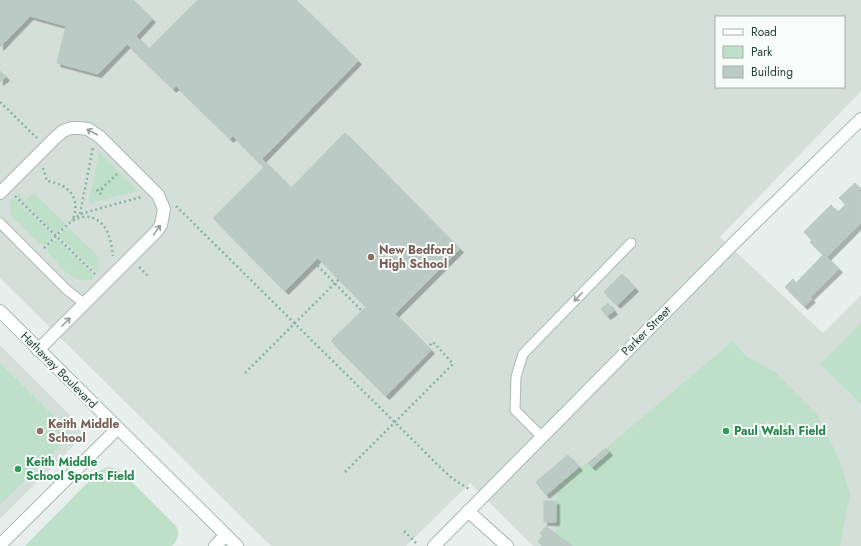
<svg xmlns="http://www.w3.org/2000/svg" width="861" height="546" viewBox="0 0 861 546" font-family="Jost,sans-serif">
  <style>
    .built { fill: #d4dfda; fill-rule: evenodd }
    .green { fill: #bfe0c8 }
    .building { fill: #bbcac4; stroke: #b8c9c2; filter: url(#shadow) }
    .lines { fill: none; stroke-linecap: round; stroke-linejoin: round }
    .service-casing { stroke: #a8b8b2; stroke-width: 11 }
    .minor-casing { stroke: #a8b8b2; stroke-width: 14 }
    .secondary-casing { stroke: #a4bbb3; stroke-width: 14 }
    .path { stroke: #86b3a5; stroke-width: 2.5; stroke-dasharray: 2 3; stroke-linecap: butt }
    .service { stroke: #fff; stroke-width: 9 }
    .minor { stroke: #fff; stroke-width: 12 }
    .secondary { stroke: #fff; stroke-width: 12 }
    .oneway { stroke: #92a09c }
    .education-dot { fill: #8d6e63; stroke: #f7fbf9; stroke-width: 1.5 }
    .leisure-dot { fill: #2e9e5b; stroke: #f7fbf9; stroke-width: 1.5 }
    .labels { text-anchor: middle; stroke-width: 4; stroke-linejoin: round; paint-order: stroke }
    .education-label { font-size: 12px; font-weight: bold; fill: #785e54; stroke: #f7fbf9; text-anchor: start }
    .street-label { font-size: 12px; fill: #24423a; stroke: #f7fbf9 }
    .leisure-label { font-size: 12px; font-weight: bold; fill: #27864d; stroke: #f7fbf9; text-anchor: start }
  </style>
  <defs>
    <filter id="shadow"><feDropShadow dx="3.5" dy="3.5" stdDeviation="0" flood-color="#0004"/></filter>
  </defs>
  <rect width="100%" height="100%" fill="#e6efeb"/>
  <path class="built" d="M0,0H861V91L720,237L823,333L861,295V546H533L470,483L406,546H271L0,278ZM716,17H844V87H716Z
    M0,345L77,422L80,428L81,434L75,444L0,519Z"/>
  <path class="green" d="M99,152L138,191L89,203V200Z
    M18,192L25,201L34,193L66,224L56,234L18,197Z
    M11,199L16,200L54,236L46,244H40L11,215L10,208Z
    M68,227L98,256L99,272L95,271L59,236Z
    M57,239L93,274V279C73,286 61,266 48,253V246Z
    M861,323V404L820,364Z
    M733,341L746,356L775,372L817,414L840,461L850,495L840,546H572L556,534V501L558,485L579,467L588,463Z
    M0,363L72,434L0,505Z
    M108,467L118,469L123,473L176,526C180,534 178,540 172,546H25L99,471Z"/>
  <path class="building" d="M0,0H133L152,19L136,36L149,49L198,0H296L358,61L262,159L291,188L345,133L460,249L395,314L431,350L386,396L331,341L366,307L318,258L285,291L213,218L264,167L233,136L230,139L176,86L173,89L127,44L98,74L57,63L66,26L30,16L0,47Z
    M0,71L6,77L0,82Z
    M855,183L861,189L859,190L861,192V223L827,257L839,269L810,297L812,299L804,306L785,287L793,279L796,283L823,255L810,242L812,240L804,232L831,205L838,212L846,204L839,198Z
    M622,274L635,288L617,305L604,292Z
    M608,303L614,311L607,316L601,309Z
    M606,448L609,452L592,467L588,463Z
    M568,455L579,467L546,495L536,482Z
    M544,501H556V522H544Z
    M546,526L556,534L572,546H543L538,542L543,536L540,533Z"/>
  <g class="lines">
    <defs>
      <path id="service" d="M0,223L67,290L85,304
        M542,437L515,410L516,377L523,354L631,243"/>
      <path id="minor" d="M0,193L55,138L63,131L71,128H80L88,129L100,137L158,195L164,209L161,225L157,231L38,350
        M468,511L507,546
        M0,545L118,428
        M215,546L226,535"/>
      <path id="secondary" d="M0,311L237,546
        M434,546L735,242L861,119"/>
    </defs>
    <use href="#service" class="service-casing"/>
    <use href="#minor" class="minor-casing"/>
    <use href="#secondary" class="secondary-casing"/>
    <path class="path" d="M0,102L37,138
      M43,168L47,181C69,184 82,199 72,221
      M97.5 191a2.5 2.5 0 1 1 5 0a2.5 2.5 0 1 1-5 0Z
      M101,189L118,173
      M15,196L96,275
      M176,206L443,470L453,479L469,489
      M80,214L93,147
      M73,220L80,214L141,197
      M44,248C53,240 61,229 71,222C76,218 83,216 89,217C108,221 111,240 113,256
      M314,262L362,311
      M139,267L149,277
      M245,373L339,279
      M345,472L453,364L433,342L428,347
      M404,531L416,543"/>
    <use href="#service" class="service"/>
    <use href="#minor" class="minor"/>
    <use href="#secondary" class="secondary"/>
  </g>
  <defs><path id="oneway-shaft" d="M-6 0H5M1.5-3L5.5 0L1.5 3" fill="none" stroke-width="1.6" stroke-linecap="round" stroke-linejoin="round"/></defs>
  <g class="oneway">
    <use href="#oneway-shaft" transform="translate(92 132) rotate(-152)"/>
    <use href="#oneway-shaft" transform="translate(157 230) rotate(-54)"/>
    <use href="#oneway-shaft" transform="translate(578 297) rotate(134)"/>
    <use href="#oneway-shaft" transform="translate(66 322) rotate(-45)"/>
  </g>
  <g class="education-dot">
    <circle cx="371" cy="257" r="4"/>
    <circle cx="40" cy="431" r="4"/>
  </g>
  <g class="leisure-dot">
    <circle cx="726" cy="431" r="4"/>
    <circle cx="18" cy="469" r="4"/>
  </g>
  <g class="labels">
    <g class="education-label">
      <text x="379" y="254">New Bedford<tspan x="379" dy="14">High School</tspan></text>
      <text x="48" y="428">Keith Middle<tspan x="48" dy="14">School</tspan></text>
    </g>
    <g class="street-label">
      <text transform="translate(646 331) rotate(-45)" y="4">Parker Street</text>
      <text transform="translate(59 370) rotate(45)" y="4">Hathaway Boulevard</text>
    </g>
    <g class="leisure-label">
      <text x="734" y="435">Paul Walsh Field</text>
      <text x="26" y="466">Keith Middle<tspan x="26" dy="14">School Sports Field</tspan></text>
    </g>
  </g>
  <rect x="715" y="16" width="130" height="72" fill="#f7fbf9" stroke="#a3b1ad"/>
  <rect x="723" y="29" width="20" height="6" fill="#ffffff" stroke="#a3b1ad"/>
  <text x="751" y="36" font-size="12" fill="#24423a">Road</text>
  <rect x="723" y="46" width="20" height="12" fill="#bfe0c8" stroke="#a3b1ad"/>
  <text x="751" y="56" font-size="12" fill="#24423a">Park</text>
  <rect x="723" y="66" width="20" height="12" fill="#bbcac4" stroke="#a3b1ad"/>
  <text x="751" y="76" font-size="12" fill="#24423a">Building</text>
</svg>
